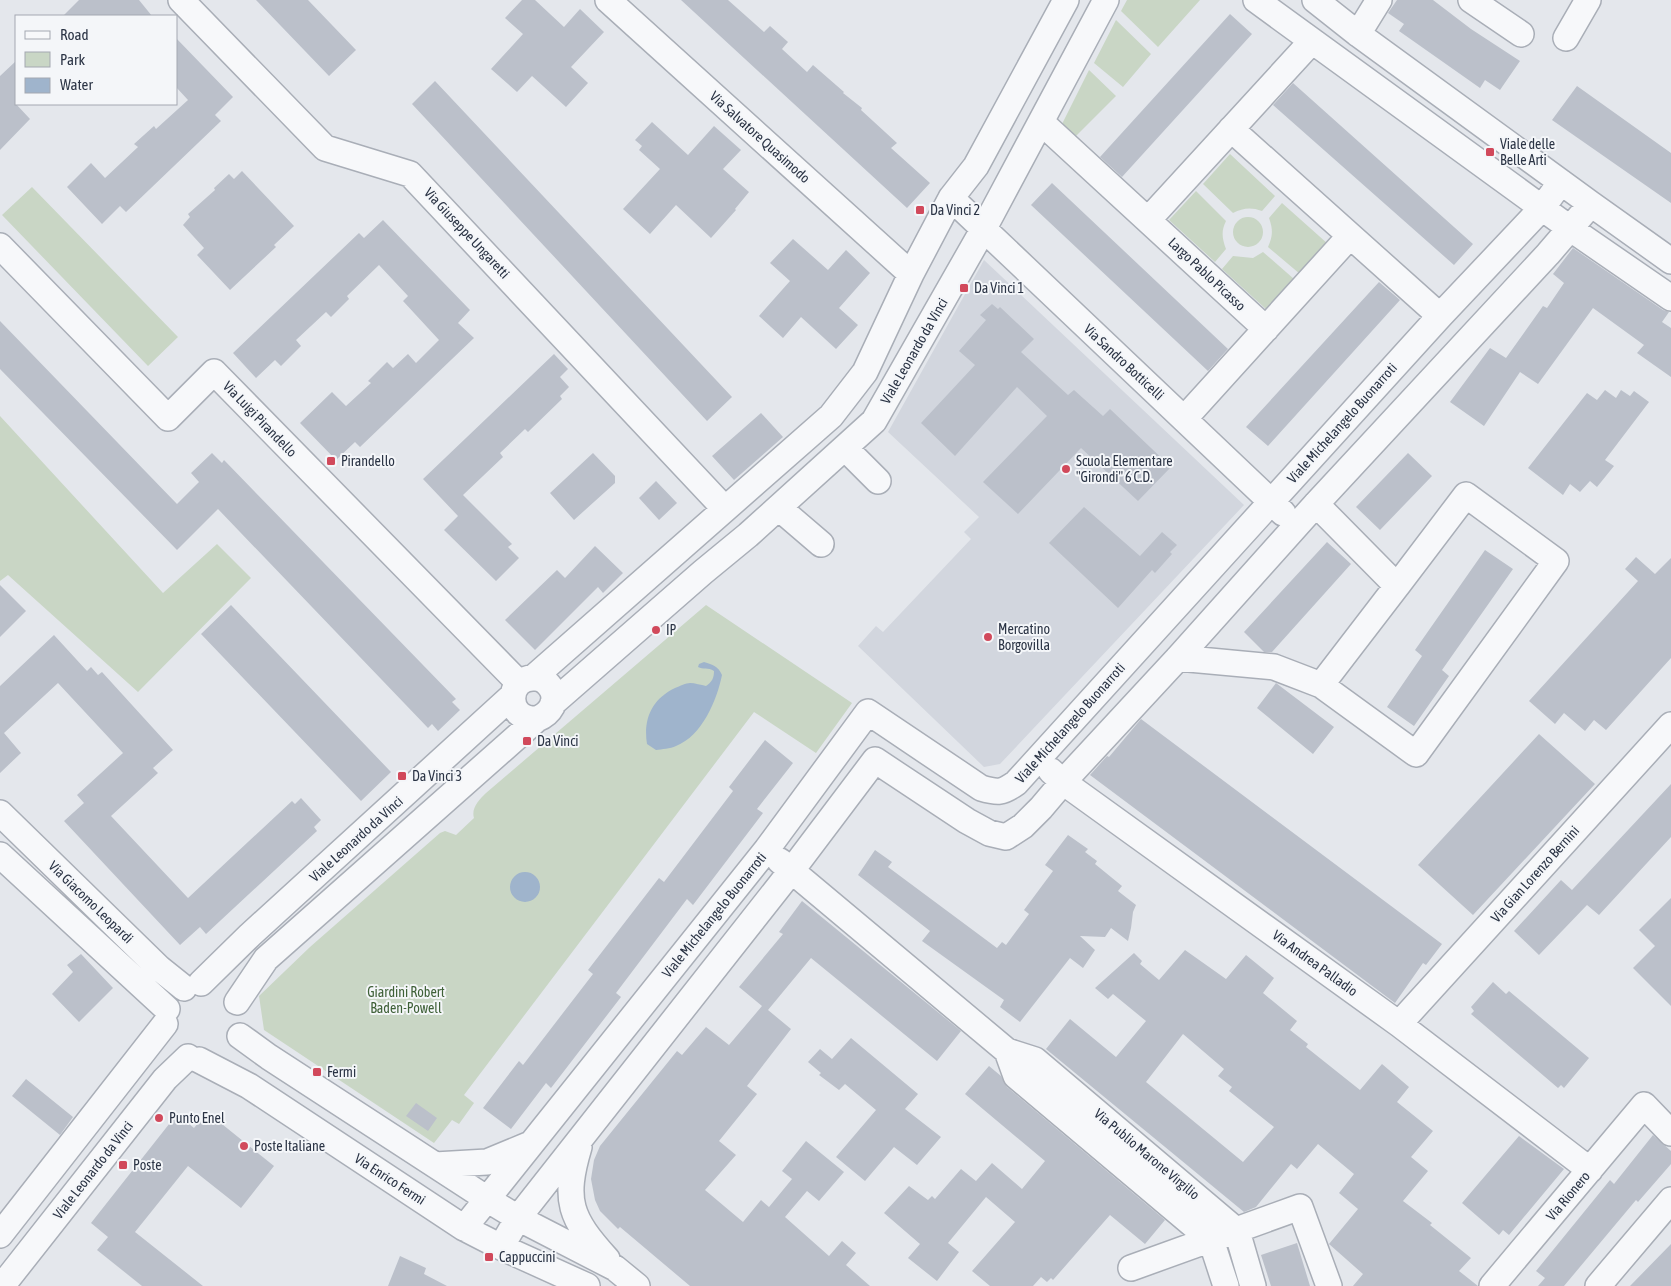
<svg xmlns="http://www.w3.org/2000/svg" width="1671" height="1286" viewBox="0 0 1671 1286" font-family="'Asap Condensed',sans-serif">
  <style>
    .built { fill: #d2d6de }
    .green { fill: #c9d6c5 }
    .water { fill: #9fb4cc }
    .building { fill: #bbc0ca; fill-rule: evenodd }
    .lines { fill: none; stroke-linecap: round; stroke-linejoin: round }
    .minor-casing { stroke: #a9aeb7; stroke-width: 28 }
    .minor { stroke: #f7f8fa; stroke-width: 25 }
    .poi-dot { fill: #d1495b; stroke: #f4f6f9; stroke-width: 2 }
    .labels { text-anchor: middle; stroke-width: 4; stroke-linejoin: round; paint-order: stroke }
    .street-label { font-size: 14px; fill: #2b3445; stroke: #f4f6f9 }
    .poi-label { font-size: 14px; fill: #2b3445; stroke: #f4f6f9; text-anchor: start }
    .park-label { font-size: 14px; fill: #3f6138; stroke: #f4f6f9 }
  </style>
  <rect width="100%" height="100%" fill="#e4e7ec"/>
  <path class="built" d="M984,260L1244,505L1000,764L984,767L858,646L876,626L883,632L971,539L964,532L979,517L888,432Z"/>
  <path class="green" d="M1127,0H1200L1158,47L1121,11Z
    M1116,20L1151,54L1123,87L1094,63Z
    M1089,70L1116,96L1075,137L1061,126Z
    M1230,154L1275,196L1262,211C1251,207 1243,208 1233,213L1203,184Z
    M32,187L178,337L148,366L2,215Z
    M1196,191L1226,221C1221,231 1222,238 1226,249L1215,262L1169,220Z
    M1282,203L1328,244L1300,274L1268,247C1273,236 1273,229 1269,218Z
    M1233 232a15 15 0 1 1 30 0a15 15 0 1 1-30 0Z
    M1263,252L1294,279L1267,310L1222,269L1233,256L1253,258Z
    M0,416L163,593L217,544L251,578L138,692L8,575L0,581Z
    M706,605L852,703L816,753L754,712L464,1095L474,1103L459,1124L452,1120L434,1143L264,1030L259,996L310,947L440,833L445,831L456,835L474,818C471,808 479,800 486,793Z"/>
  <path class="water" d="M704,662C713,665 718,666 722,675C717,700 702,736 676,746C670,749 662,749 656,750L647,744C643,719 652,699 675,688C680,686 686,683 690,683C695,683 701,685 706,686C712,682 714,678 714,671C708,667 703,670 698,667L699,664Z
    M510 887a15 15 0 1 1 30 0a15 15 0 1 1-30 0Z"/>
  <path class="building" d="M79,0H139L152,16H63Z
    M256,0H308L356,50L329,76Z
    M522,0H535L564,27L580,9L604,32L571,67L588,83L566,107L532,76L517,92L491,69L523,34L505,18Z
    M681,0H728L764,32L770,26L788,42L782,49L807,72L813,65L844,92L843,93L862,108L861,110L897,143L891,148L930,183L907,208Z
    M1397,0H1433L1471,29L1520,61L1500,90L1485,80L1480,88L1399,31L1404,24L1388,13Z
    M1230,14L1252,34L1122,177L1100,157Z
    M176,38L233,97L215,115L221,121L126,212L120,206L102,224L67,187L91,163L105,178L138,147L134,144L154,126L156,129L188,100L176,87Z
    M16,61V104L30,119L0,150V76Z
    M435,81L732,397L707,421L412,104Z
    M1293,83L1473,244L1454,265L1273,105Z
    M1577,86L1671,153V203L1552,120Z
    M652,122L688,155L714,126L741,150L723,169L749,192L735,209L736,210L711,238L676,205L650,234L623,209L660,169L639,150L642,146L635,140Z
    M242,171L294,226L274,245L276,247L230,290L197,255L204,248L183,225L190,217L188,214L215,190L214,188L229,174L234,179Z
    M1052,183L1228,349L1208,371L1031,205Z
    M383,220L470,310L458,323L474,338L360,447L355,442L336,460L300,423L332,392L346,406L371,383L368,381L387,362L393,368L408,354L416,363L439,340L403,301L408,296L379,265L347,296L349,299L331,317L326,312L296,340L301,346L281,366L275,360L256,378L233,353L359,233L364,238Z
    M793,239L828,270L846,250L870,273L839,308L858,325L836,349L801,317L783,338L759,316L790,281L770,263Z
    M1573,248L1663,310L1669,312L1662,322L1671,328V377L1637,353L1644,345L1593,308L1538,384L1520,372L1484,426L1450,402L1490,348L1506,358L1543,306L1547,308L1564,283L1553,274Z
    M1379,282L1400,300L1268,446L1246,427Z
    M992,304L998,309L1000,307L1034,339L1021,352L1068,395L1074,390L1103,416L1110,409L1171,467L1138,501L1081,448L1018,514L983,482L1047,416L1017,387L955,456L921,423L975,365L959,351L986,320L980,315Z
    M0,321L177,504L199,482L191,473L212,453L222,463L224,460L456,699L452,702L460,710L438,731L432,724L428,728L218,509L177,550L0,369Z
    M554,354L568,369L560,377L569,387L560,396L562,399L528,432L525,429L500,453L503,457L463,495L512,544L508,547L519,558L496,581L444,530L458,516L423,479Z
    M1605,390L1616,398L1621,390L1630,396L1634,391L1649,402L1605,460L1614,466L1597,487L1590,481L1580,492L1570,484L1563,495L1528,468L1587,393L1597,400Z
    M761,413L783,437L734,480L712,456Z
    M593,453L615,476V483L574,520L550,493Z
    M1408,453L1432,476L1380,530L1356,507Z
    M656,481L677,503L659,520L639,498Z
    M1084,507L1140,556L1162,532L1177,545L1170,552L1172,554L1155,573L1152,570L1118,608L1049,543Z
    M1327,542L1351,564L1272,652H1264L1244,632Z
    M595,546L623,573L603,593L598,587L535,650L505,620L557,570L565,578Z
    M1485,550L1513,569L1442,670L1449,676L1414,726L1387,707L1422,656L1415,650Z
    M1636,557L1655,574L1671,558V658L1606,730L1594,720L1585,731L1564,713L1555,724L1529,701L1638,581L1625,569Z
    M0,585L26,611L0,637Z
    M231,605L391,772L361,801L201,634Z
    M54,635L87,671L91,667L98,675L102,672L173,750L153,768L158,773L111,816L188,898L292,801L295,804L301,798L321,820L314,827L317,831L206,934L200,927L180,945L64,821L84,803L77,795L123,753L58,683L4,733L21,753L0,773V686Z
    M1276,683L1334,727L1313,754L1257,708Z
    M1141,719L1442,944L1426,965L1423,963L1395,1003L1090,775L1107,756L1109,757Z
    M1539,734L1595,784L1473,915L1418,865Z
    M765,740L793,763L757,809L763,813L693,905L687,899L616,993L621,997L551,1088L546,1083L511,1129L483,1108L519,1061L523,1065L593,974L588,970L659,878L664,882L733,791L729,787Z
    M1671,784V837L1599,915L1587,905L1539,955L1514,931L1561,880L1572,890Z
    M1068,835L1088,849L1085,852L1097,861L1095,864L1122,886L1118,891L1136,905L1133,912L1131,928L1128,941L1111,928L1105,937L1080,936L1095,950L1083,968L1070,958L1020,1022L1000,1007L1004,1000L922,941L930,931L858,875L875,850L892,862L888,867L997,948L1002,942L1006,945L1029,914L1024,910L1053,871L1045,865Z
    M1671,898V1006L1633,968L1655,946L1639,930Z
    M802,901L961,1031L937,1061L811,958L768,1010L791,1029L747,1086L757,1094L719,1141L736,1155L705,1190L743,1222L761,1200L769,1207L792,1179L782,1171L806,1141L844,1172L819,1201L807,1191L785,1217L829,1256L842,1241L856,1253L846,1265L870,1286H690L620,1227L618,1229L600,1211L595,1200L591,1179L594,1160L600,1146L677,1051L682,1055L706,1027L729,1045L762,1006L739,987L783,934L779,932Z
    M1185,950L1226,979L1246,955L1274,978L1263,993L1297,1021L1290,1030L1308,1044L1306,1047L1360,1090L1382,1064L1409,1087L1397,1102L1433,1131L1411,1157L1428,1171L1403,1201L1432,1223L1430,1225L1471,1258L1459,1271L1478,1286H1353L1363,1274L1329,1244L1358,1209L1339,1193L1354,1174L1318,1144L1297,1169L1291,1164L1256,1207L1244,1212L1046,1049L1070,1019L1116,1057L1146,1021L1113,994L1108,999L1095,988L1134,953L1142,961L1140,964L1159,980ZM1183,1034L1224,1069L1218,1076L1232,1087L1229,1091L1274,1127L1243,1162L1146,1082Z
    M81,954L113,988L79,1022L52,994L73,972L67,965Z
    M1493,982L1506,994L1509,991L1589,1058L1564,1088L1561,1085L1558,1088L1471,1014L1474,1011L1471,1007Z
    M851,1038L918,1094L905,1109L941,1137L917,1165L894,1147L865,1181L836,1157L876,1110L845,1084L839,1090L819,1075L821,1073L808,1062L820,1049L832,1059Z
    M989,1066L1001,1076L1007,1087L1165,1220L1145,1244L1110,1215L1053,1280L1051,1278L1047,1282L1041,1277L1033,1286H990L972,1271L1015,1222L986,1197L948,1243L959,1252L937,1281L908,1258L920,1244L884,1213L909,1186L928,1200L932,1196L935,1199L961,1169L976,1181L992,1163L1022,1189L1045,1161L965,1094Z
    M26,1079L73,1117L60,1135L12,1096Z
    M416,1103L437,1118L428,1131L406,1116Z
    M207,1112L274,1166L241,1208L188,1166L135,1232L203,1286H142L97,1250L108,1237L91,1223L177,1114L194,1128Z
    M1653,1135L1671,1151V1164L1638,1202L1636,1200L1564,1286H1538L1545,1278L1536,1271L1610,1180L1614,1184Z
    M1519,1136L1564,1169L1509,1235L1503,1230L1499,1235L1462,1203Z
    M1297,1243L1310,1286H1271L1261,1255Z
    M1671,1244V1286H1630Z
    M400,1256L426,1268L424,1274L447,1286H388Z"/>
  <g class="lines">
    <defs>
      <path id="minor" d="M181,0L325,148L410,174L725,509
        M608,0L911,274
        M1256,0L1571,229L1671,298
        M1315,0L1358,34L1591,204L1671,261
        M1471,0L1521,34
        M1358,34L1379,0
        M1566,38L1588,0
        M1041,122L1266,329
        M1231,129L1440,316
        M951,198L1283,513
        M1148,220L1312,41
        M0,246L168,418L214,372L519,683
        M1184,419L1350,236
        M845,448L878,481
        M779,508L821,544
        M1178,658L1274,667L1321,685L1416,754L1556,561L1466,495L1397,586L1316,504
        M533,678L831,416L865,372L911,274L951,198L976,166L1066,0
        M1321,685L1397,586
        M553,703L703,572L748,535L874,421L983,230L1106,0
        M1051,771L1063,782L1399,1024L1590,1170
        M0,813L159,968L184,988
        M0,855L167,1009
        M780,861L1007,1051L1035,1060L1237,1231L1253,1286
        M201,983L250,935L512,696
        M237,1002L266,959L537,719C550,714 559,701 551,688C547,682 542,678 535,678C506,676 504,721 537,719
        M1399,1024L1671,725
        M240,1036L269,1057L495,1204L518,1218L615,1268L637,1286
        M1007,1051L1016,1076L1211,1240L1226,1286
        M199,1060L249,1086L464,1228L501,1247L587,1286
        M579,1147C563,1201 570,1218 607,1259
        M435,1165L487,1162L528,1145
        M464,1228L767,849L868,712L981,788C998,793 1002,793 1016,783L1440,316L1542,208L1561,182
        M0,1235L165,1024
        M501,1247L518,1218L792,870L875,760L967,821L989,833L1006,837L1023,826L1041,808L1063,782L1178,658L1316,504L1548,254L1591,204
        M1131,1268L1300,1207L1329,1286
        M2,1286L165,1079L188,1057
        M1492,1286L1644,1105L1671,1133
        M1598,1286L1671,1200"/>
    </defs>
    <use href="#minor" class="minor-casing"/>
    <use href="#minor" class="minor"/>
  </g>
  <g class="poi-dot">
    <rect x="1485" y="147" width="10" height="10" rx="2.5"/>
    <rect x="915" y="205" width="10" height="10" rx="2.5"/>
    <rect x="959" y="283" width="10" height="10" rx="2.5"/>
    <rect x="326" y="456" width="10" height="10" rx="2.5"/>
    <circle cx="1066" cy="469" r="5"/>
    <circle cx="656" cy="630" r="5"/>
    <circle cx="988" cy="637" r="5"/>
    <rect x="522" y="736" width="10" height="10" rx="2.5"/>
    <rect x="397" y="771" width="10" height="10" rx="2.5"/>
    <rect x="312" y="1067" width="10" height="10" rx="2.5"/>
    <circle cx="159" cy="1118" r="5"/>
    <circle cx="244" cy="1146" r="5"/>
    <rect x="118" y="1160" width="10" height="10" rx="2.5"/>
    <rect x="484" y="1252" width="10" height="10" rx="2.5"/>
  </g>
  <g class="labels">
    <g class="street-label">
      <text transform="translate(760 137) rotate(42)" y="5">Via Salvatore Quasimodo</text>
      <text transform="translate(467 233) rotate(47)" y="5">Via Giuseppe Ungaretti</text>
      <text transform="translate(1207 274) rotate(43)" y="5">Largo Pablo Picasso</text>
      <text transform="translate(914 351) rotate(-60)" y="5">Viale Leonardo da Vinci</text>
      <text transform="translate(1124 362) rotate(43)" y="5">Via Sandro Botticelli</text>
      <text transform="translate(260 419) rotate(46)" y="5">Via Luigi Pirandello</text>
      <text transform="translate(1342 423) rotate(-48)" y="5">Viale Michelangelo Buonarroti</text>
      <text transform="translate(1070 723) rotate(-48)" y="5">Viale Michelangelo Buonarroti</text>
      <text transform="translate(356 839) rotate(-42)" y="5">Viale Leonardo da Vinci</text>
      <text transform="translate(1535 874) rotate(-48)" y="5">Via Gian Lorenzo Bernini</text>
      <text transform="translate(91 902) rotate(44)" y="5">Via Giacomo Leopardi</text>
      <text transform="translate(714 915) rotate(-51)" y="5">Viale Michelangelo Buonarroti</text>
      <text transform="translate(1315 963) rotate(36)" y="5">Via Andrea Palladio</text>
      <text transform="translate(1147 1154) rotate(40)" y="5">Via Publio Marone Virgilio</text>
      <text transform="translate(93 1170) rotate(-52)" y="5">Viale Leonardo da Vinci</text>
      <text transform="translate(390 1179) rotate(33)" y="5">Via Enrico Fermi</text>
      <text transform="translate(1568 1196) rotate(-50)" y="5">Via Rionero</text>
    </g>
    <g class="poi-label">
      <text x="1500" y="149">Viale delle<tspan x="1500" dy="16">Belle Arti</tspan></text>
      <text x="930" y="215">Da Vinci 2</text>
      <text x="974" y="293">Da Vinci 1</text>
      <text x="341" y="466">Pirandello</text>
      <text x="1076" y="466">Scuola Elementare<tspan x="1076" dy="16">"Girondi" 6 C.D.</tspan></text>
      <text x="998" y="634">Mercatino<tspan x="998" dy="16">Borgovilla</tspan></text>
      <text x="666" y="635">IP</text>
      <text x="537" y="746">Da Vinci</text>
      <text x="412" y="781">Da Vinci 3</text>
      <text x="327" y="1077">Fermi</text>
      <text x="169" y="1123">Punto Enel</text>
      <text x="254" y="1151">Poste Italiane</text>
      <text x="133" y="1170">Poste</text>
      <text x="499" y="1262">Cappuccini</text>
    </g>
    <g class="park-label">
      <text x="406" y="997">Giardini Robert<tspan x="406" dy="16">Baden-Powell</tspan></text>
    </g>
  </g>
  <rect x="15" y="15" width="162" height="90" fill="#f4f6f9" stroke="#a4a8b1"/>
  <rect x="25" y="31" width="25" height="8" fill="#f7f8fa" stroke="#a4a8b1"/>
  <text x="60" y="40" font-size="15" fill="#2b3445">Road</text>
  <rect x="25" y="52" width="25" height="15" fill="#c9d6c5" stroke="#a4a8b1"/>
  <text x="60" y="65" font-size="15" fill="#2b3445">Park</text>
  <rect x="25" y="78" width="25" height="15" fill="#9fb4cc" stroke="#a4a8b1"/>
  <text x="60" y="90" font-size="15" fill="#2b3445">Water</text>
</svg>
